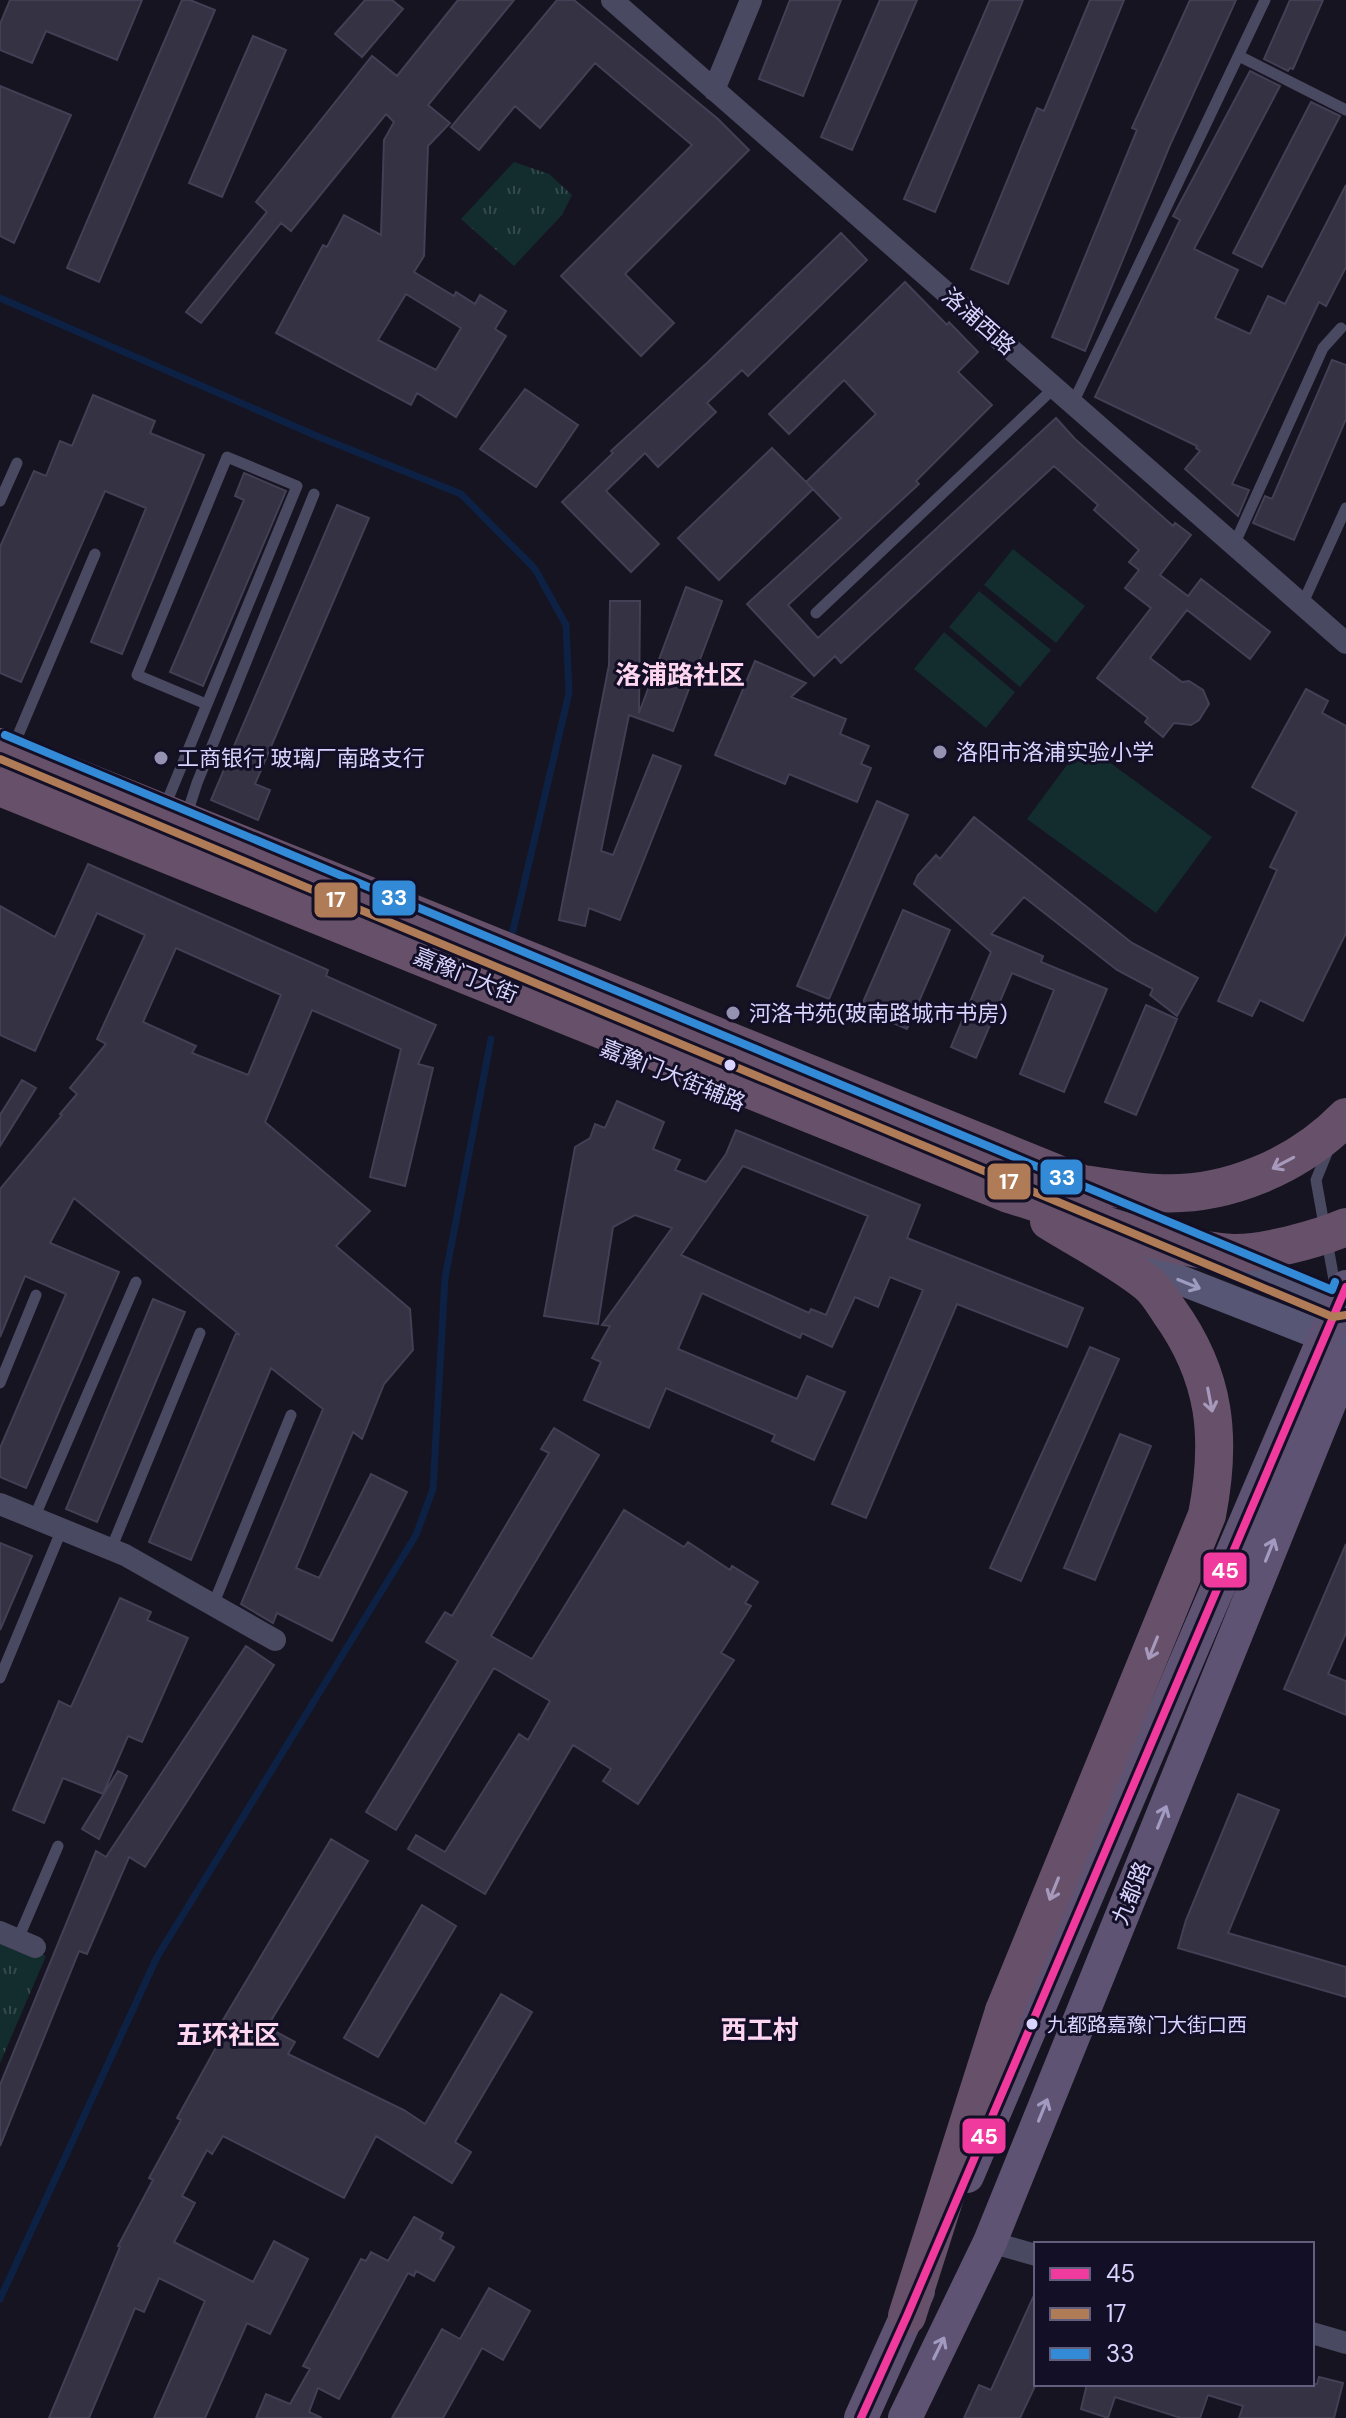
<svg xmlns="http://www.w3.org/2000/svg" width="1346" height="2418" viewBox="0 0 1346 2418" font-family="'DM Sans','Noto Sans SC',sans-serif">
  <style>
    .grass { fill: url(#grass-tufts) }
    .green { fill: #132c2d }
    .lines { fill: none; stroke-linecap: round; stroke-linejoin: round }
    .stream { stroke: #0d2144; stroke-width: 7 }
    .building { fill: #343243; stroke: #433f54; stroke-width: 2; fill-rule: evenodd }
    .lane { stroke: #4a4962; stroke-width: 11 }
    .street { stroke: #4a4962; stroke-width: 22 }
    .secondary { stroke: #575674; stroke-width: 30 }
    .primary { stroke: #5e5373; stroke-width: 34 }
    .highway { stroke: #67516a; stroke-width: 38 }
    .highway-bridge { stroke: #67516a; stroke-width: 38 }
    .bus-1-casing { stroke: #130f26; stroke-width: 14 }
    .bus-2-casing { stroke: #130f26; stroke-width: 14 }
    .bus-3-casing { stroke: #130f26; stroke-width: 14 }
    .bus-1 { stroke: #f13a9d; stroke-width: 8 }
    .bus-2 { stroke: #b07c57; stroke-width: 8 }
    .bus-3 { stroke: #338bd7; stroke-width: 8 }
    .oneway { stroke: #a699bc }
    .oneway2 { stroke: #9e9bc0 }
    .oneway3 { stroke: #a29ac0 }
    .poi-dot { fill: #9591b1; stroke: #130f26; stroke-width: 3 }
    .bus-dot { fill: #d9d4ff; stroke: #130f26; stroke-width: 3 }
    .labels { text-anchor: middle; stroke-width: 6; stroke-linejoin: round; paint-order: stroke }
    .bus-label { font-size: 20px; fill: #d9d4ff; stroke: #130f26; text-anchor: start }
    .street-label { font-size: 22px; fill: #d9d4ff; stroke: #130f26 }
    .poi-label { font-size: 22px; fill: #d9d4ff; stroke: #130f26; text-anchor: start }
    .quarter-label { font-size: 26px; font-weight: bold; fill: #ffd6f0; stroke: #130f26 }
    .line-badge { stroke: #130f26; stroke-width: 3 }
    .badge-label { font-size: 22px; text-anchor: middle; font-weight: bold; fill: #fff }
  </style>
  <defs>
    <pattern id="grass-tufts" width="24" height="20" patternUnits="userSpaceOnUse" patternTransform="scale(2)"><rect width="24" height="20" fill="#132c2d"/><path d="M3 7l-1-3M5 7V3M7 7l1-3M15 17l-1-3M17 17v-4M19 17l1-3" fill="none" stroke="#354a4c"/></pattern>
  </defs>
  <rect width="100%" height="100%" fill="#161421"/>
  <path class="grass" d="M514,162L549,174L572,195L562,215L514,266L461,219Z
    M0,1936L46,1956L0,2063Z"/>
  <path class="green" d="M1013,549L1085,606L1056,643L984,585Z
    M979,591L1051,650L1020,687L949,627Z
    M944,632L1015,692L986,728L914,669Z
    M1083,743L1212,837L1156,913L1027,819Z"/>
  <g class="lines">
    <path class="stream" d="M0,298L319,437L461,494L535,569L566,625L569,693L511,939
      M0,2299L157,1957L416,1535L433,1489L445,1278L491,1039"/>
  </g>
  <path class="building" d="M10,0H142L117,60L46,31L32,63L0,50V24Z
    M182,0H190L215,10L99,282L67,268Z
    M365,0H392L403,9L362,57L335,34Z
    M458,0H514L428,105L450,123L428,146L424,256L414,272L454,296L456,292L475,304L480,295L506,311L495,329L506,336L456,417L417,393L411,405L276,333L323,245L327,247L344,215L381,235L384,140L394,122L386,114L291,231L281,223L201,323L186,312L267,212L256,202L372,56L397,76ZM406,294L461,328L436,370L378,340Z
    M557,0H574L718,119L749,150L625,274L674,323L641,356L561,276L692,145L595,63L540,128L515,106L479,150L451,127Z
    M790,0H841L803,96L759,79Z
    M880,0H917L852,150L821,137Z
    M990,0H1023L935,212L904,199Z
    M1090,0H1124L1008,284L971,269L1037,108L1044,111Z
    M1190,0H1236L1170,145L1085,351L1052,337L1137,130L1132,128Z
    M1290,0H1323L1293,69L1290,68L1288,71L1264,59Z
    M253,36L286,50L222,197L189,183Z
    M1250,71L1280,86L1194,249L1238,270L1215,318L1250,334L1268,296L1285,304L1346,185V267L1326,306L1319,302L1232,484L1249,490L1238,516L1185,469L1200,451L1196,448L1197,446L1095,397L1180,220L1173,216Z
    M0,86L71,115L14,243L0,236Z
    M1311,102L1340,116L1262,267L1233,253Z
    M841,233L867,260L748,376L742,370L707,403L716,412L658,467L645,453L606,491L659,544L631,572L562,502L613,453L611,451L708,362Z
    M905,282L947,325L949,322L978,352L958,372L992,405L916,481L919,484L788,605L818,638L1056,418L1075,439L1173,526L1175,523L1191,535L1160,575L1188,596L1201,579L1270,632L1250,659L1187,610L1150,658L1182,682L1189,681L1203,690L1209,704L1199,720L1191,725L1174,723L1163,737L1145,722L1148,718L1097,678L1151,608L1125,588L1139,570L1129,562L1139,550L1094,510L1098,505L1054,466L841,663L835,656L814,676L747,604L841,518L806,482L876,414L844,380L789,434L769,414Z
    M1332,360L1346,365V419L1294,540L1253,523L1265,496L1272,499Z
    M525,389L578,425L536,487L480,449Z
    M93,395L155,421L150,433L204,455L122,654L91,642L146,508L105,491L21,682L0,673V547L34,471L46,476L60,441L72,446Z
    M772,448L813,489L719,580L678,538Z
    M244,473L286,491L203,686L170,672L244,500L235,496Z
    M337,505L369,518L255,784L270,790L258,820L211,800Z
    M686,587L722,601L673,731L629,715L601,851L613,855L653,755L681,766L620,920L589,908L585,926L559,920L609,665L610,601H640L639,713Z
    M755,661L806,683L791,697L846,719L840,734L869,746L861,764L871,768L857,802L789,774L785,784L715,755Z
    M1306,689L1328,701L1322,713L1346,726V933L1303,1021L1260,1000L1252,1016L1218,1001L1277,870L1270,867L1297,812L1252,787Z
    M877,801L908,815L829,999L797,986Z
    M974,817L1132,943L1198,978L1177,1016L1150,995L1153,989L1117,970L1024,897L991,934L1043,956L1041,962L1107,989L1064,1092L1020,1074L1054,990L1012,973L976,1058L951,1047L991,952L914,884L918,875L936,855L940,859Z
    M88,864L328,970L326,976L436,1025L418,1064L433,1068L405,1186L370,1177L401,1049L312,1010L265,1122L370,1211L336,1246L410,1309L413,1350L384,1384L362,1439L353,1432L296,1568L319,1578L371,1474L407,1492L332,1641L277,1613L273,1623L241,1604L323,1409L271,1368L191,1560L149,1542L236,1333L240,1335L74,1198L50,1243L119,1272L26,1488L0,1477V1448L66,1294L25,1276L0,1337V1189L62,1115L60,1114L77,1094L70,1088L106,1044L97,1039L145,935L97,913L35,1051L0,1035V906L55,937ZM176,948L281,995L248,1075L192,1053L196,1046L143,1022Z
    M903,910L950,930L907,1029L860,1009Z
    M1146,1005L1177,1019L1136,1115L1105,1102Z
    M22,1080L36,1088L0,1146V1115Z
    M617,1101L664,1122L653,1149L680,1160L675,1170L706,1182L726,1154L736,1130L920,1205L907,1238L1083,1308L1067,1347L957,1304L866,1518L832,1504L923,1290L890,1277L878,1307L855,1297L832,1347L802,1333L800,1338L702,1293L678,1349L797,1399L807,1376L845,1392L814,1460L772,1441L775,1435L666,1388L649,1428L584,1400L601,1362L592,1358L610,1326L602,1325L672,1228L635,1215L613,1227L598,1324L544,1316L575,1147L590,1138L595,1124L605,1128ZM743,1166L868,1216L826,1315L811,1309L809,1313L681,1255Z
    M153,1299L185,1312L97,1522L66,1509Z
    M1090,1347L1119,1359L1021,1581L990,1568Z
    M554,1428L599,1455L491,1636L532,1659L624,1510L684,1547L688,1542L730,1570L732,1566L758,1582L745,1603L751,1606L721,1653L734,1660L638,1804L603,1781L611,1769L573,1745L485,1894L408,1849L416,1835L445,1852L519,1734L528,1740L550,1701L494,1668L396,1830L366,1812L458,1661L426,1642L445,1612L452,1616L549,1453L541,1449Z
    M1120,1434L1151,1446L1095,1580L1064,1568Z
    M0,1543L32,1556L0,1630Z
    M1346,1544V1633L1328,1674L1346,1681V1715L1284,1689Z
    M120,1598L151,1612L147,1620L188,1638L142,1742L128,1736L103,1794L63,1778L44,1823L13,1810L59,1701L71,1707Z
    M246,1646L274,1665L145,1867L129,1857L87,1954L79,1951L0,2146V2085L96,1851L106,1857Z
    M118,1771L127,1776L99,1839L82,1829Z
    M1238,1794L1279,1810L1228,1933L1346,1967V1997L1178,1948L1186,1920Z
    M331,1839L368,1861L267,2027L295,2042L288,2054L404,2110L425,2124L501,1994L532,2012L455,2142L471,2152L452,2183L376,2136L344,2198L223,2136L212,2154L207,2150L182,2196L195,2203L174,2242L253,2282L274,2241L308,2259L270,2334L247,2323L205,2418H154L205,2301L159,2278L144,2312L135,2308L89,2418H49L120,2247L118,2246L153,2180L149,2178L181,2120L177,2118L218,2044L211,2040Z
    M422,1905L456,1926L378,2057L344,2038Z
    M414,2217L443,2233L440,2239L454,2247L434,2281L416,2271L414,2276L408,2273L339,2399L318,2388L309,2412L322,2418H256L266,2394L290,2404L310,2369L303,2366L361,2259L366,2261L371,2252L388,2261Z
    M489,2288L530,2311L503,2360L482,2348L443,2418H392L442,2329L460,2339Z
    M1036,2291V2384L1020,2418H964L979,2385L991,2390Z
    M1319,2377L1343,2383L1334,2418H1239L1243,2406L1208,2395L1200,2418H1181L1115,2397L1108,2418L1081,2409L1087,2384H1317Z"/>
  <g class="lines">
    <path class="lane" d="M1239,56L1346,110
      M1073,403L1265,0
      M0,501L17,463
      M1234,545L1323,348L1341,328
      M1302,605L1346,508
      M816,613L1054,388
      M13,747L95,554
      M165,806L297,486L227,457L137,675L206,704
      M186,817L197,783L314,494
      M1329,1148L1316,1180L1336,1291
      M0,1383L36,1295
      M34,1518L136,1282
      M111,1549L200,1333
      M213,1605L291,1415
      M0,1678L62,1529
      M18,1939L58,1846"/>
    <path class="street" d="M612,0L1346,643
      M714,90L751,0
      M0,1504L125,1555L275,1640
      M0,1932L35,1947
      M990,2242L1036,2255
      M1312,2333L1346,2343"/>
    <path class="secondary" d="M1216,1255L1346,1309
      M1129,1260L1346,1345"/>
    <path class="primary" d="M967,2176L1346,1287
      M861,2418L918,2291
      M905,2418L990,2242L1346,1362"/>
    <path class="highway" d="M907,2316L1004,2011"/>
    <path class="highway-bridge" d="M0,747L1083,1184C1107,1187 1132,1192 1157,1193C1226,1197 1298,1166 1346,1117
      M0,787L1006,1193C1078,1215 1157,1248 1232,1253C1262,1254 1318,1239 1346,1227
      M1004,2011L1207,1515C1222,1438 1216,1376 1169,1311C1163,1302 1156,1290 1147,1283C1117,1259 1081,1241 1049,1221"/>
    <defs>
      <path id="bus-1" d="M861,2418L907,2316L1346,1287"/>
      <path id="bus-2" d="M0,759L1333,1317L1346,1315"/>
      <path id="bus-3" d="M5,735L1332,1290L1335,1282"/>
    </defs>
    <use href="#bus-1" class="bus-1-casing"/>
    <use href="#bus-2" class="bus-2-casing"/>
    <use href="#bus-3" class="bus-3-casing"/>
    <use href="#bus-1" class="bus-1"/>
    <use href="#bus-2" class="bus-2"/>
    <use href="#bus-3" class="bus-3"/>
  </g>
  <defs><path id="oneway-shaft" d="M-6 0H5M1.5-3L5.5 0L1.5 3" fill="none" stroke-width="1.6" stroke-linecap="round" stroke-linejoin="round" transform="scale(2)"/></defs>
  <g class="oneway">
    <use href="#oneway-shaft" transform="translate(1283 1163) rotate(152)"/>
    <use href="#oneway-shaft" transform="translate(1210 1400) rotate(79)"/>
    <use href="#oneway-shaft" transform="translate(1153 1648) rotate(112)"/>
    <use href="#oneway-shaft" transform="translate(1054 1889) rotate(112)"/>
  </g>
  <use class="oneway2" href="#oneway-shaft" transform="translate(1189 1284) rotate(22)"/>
  <g class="oneway3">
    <use href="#oneway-shaft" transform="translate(1270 1550) rotate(-68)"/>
    <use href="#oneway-shaft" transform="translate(1162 1817) rotate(-68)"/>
    <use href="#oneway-shaft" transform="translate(1043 2110) rotate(-68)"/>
    <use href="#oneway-shaft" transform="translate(939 2348) rotate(-64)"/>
  </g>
  <g class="poi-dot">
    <circle cx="940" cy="752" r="8"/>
    <circle cx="161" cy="758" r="8"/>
    <circle cx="733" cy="1013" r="8"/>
  </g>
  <g class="bus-dot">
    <circle cx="730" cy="1065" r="7"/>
    <circle cx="1032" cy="2024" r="7"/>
  </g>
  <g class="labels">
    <g class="bus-label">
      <text x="1047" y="2032">九都路嘉豫门大街口西</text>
    </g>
    <g class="street-label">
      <text transform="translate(979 321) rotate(41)" y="8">洛浦西路</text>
      <text transform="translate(466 975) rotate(22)" y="8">嘉豫门大街</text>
      <text transform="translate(673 1075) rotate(22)" y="8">嘉豫门大街辅路</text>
      <text transform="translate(1131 1893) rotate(-68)" y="8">九都路</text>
    </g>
    <g class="poi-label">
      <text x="956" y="760">洛阳市洛浦实验小学</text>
      <text x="177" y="766">工商银行 玻璃厂南路支行</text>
      <text x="749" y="1021">河洛书苑(玻南路城市书房)</text>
    </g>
    <g class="quarter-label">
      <text x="680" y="684">洛浦路社区</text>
      <text x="760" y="2039">西工村</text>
      <text x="228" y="2044">五环社区</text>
    </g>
  </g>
  <g class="line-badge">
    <rect x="371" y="879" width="46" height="38" rx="8" fill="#338bd7"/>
    <rect x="313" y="881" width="46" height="38" rx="8" fill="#b07c57"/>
    <rect x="1039" y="1158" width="45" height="38" rx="8" fill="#338bd7"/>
    <rect x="986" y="1162" width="46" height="39" rx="8" fill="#b07c57"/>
    <rect x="1202" y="1551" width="46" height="38" rx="8" fill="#f13a9d"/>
    <rect x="961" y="2117" width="46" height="38" rx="8" fill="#f13a9d"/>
  </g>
  <g class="badge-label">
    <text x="394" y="905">33</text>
    <text x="336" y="907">17</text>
    <text x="1062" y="1185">33</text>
    <text x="1009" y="1189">17</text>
    <text x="1225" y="1578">45</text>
    <text x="984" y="2144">45</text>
  </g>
  <rect x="1034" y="2242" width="280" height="144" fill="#130f26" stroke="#625e7d" stroke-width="2"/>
  <rect x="1050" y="2268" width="40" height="12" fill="#f13a9d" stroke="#625e7d" stroke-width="2"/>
  <text x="1106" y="2282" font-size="24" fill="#d9d4ff">45</text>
  <rect x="1050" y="2308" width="40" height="12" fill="#b07c57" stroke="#625e7d" stroke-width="2"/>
  <text x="1106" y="2322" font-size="24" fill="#d9d4ff">17</text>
  <rect x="1050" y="2348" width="40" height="12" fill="#338bd7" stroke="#625e7d" stroke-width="2"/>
  <text x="1106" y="2362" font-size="24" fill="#d9d4ff">33</text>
</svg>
